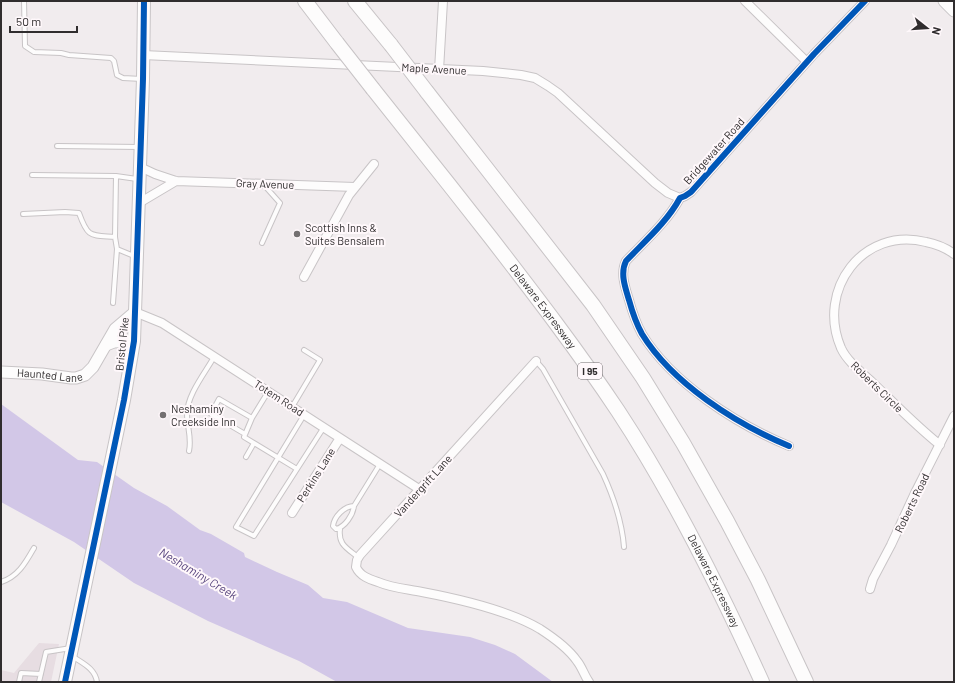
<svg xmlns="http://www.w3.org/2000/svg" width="955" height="683" viewBox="0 0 955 683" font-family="Barlow,sans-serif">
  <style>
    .built { fill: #e7dde2 }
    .water { fill: #d2c7e7 }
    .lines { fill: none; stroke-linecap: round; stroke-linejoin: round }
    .lane-casing { stroke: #c8c4c6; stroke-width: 6 }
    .street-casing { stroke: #c8c4c6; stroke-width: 10 }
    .secondary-casing { stroke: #c8c4c6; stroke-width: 13 }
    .primary-casing { stroke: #c8c4c6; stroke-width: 14 }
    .highway-casing { stroke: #c8c4c6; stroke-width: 16 }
    .lane { stroke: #fdfcfc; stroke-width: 4 }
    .street { stroke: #fdfcfc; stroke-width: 8 }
    .secondary { stroke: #fdfcfc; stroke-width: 11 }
    .primary { stroke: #fdfcfc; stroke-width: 12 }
    .highway { stroke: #fdfcfc; stroke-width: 14 }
    .highway-bridge-casing { stroke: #c8c4c6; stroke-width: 16; stroke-linecap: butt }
    .highway-bridge { stroke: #fdfcfc; stroke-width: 14 }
    .cycleway-casing { stroke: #fff8fb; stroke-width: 8 }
    .cycleway { stroke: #0057b8; stroke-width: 6 }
    .poi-dot { fill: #747071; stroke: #fff8fb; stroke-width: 1.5 }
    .labels { text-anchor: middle; stroke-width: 4; stroke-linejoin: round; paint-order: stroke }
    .shield { fill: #fff8fb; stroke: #6e6a6c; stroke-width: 1 }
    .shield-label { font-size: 10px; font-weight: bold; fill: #302d2e }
    .street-label { font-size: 11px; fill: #302d2e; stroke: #fff8fb }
    .poi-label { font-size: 11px; fill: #302d2e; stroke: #fff8fb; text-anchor: start }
    .water-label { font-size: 12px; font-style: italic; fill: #57447d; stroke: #fff8fb }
  </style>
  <rect width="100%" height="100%" fill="#f1ecee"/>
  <path class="built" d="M39,643L59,644L51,682H1V670L14,673Z"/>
  <path class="water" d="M1,404L78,460L97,462L134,488L167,506L200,530L211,534L244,553L245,557L277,572L308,585L323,598L347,602L408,628L470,637L495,645L515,654L553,682H337L299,661L208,621L134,583L74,542L1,502Z"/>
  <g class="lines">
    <defs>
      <path id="lane" d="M24,1L25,46L34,52L61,53L69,55L111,58L114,61L117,75L123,78L142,79
        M57,146L140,147
        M32,175L116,176
        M23,214L65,212L79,213C88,238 90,235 115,237
        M262,243L280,203L264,185
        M134,256L117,249L115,237L116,176L137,179
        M113,303L117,249
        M536,361L543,369L603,474C614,498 622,521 624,547
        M268,392L252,418L244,437L297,469
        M292,407L320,360L304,350
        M304,415L236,527L254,536L324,427
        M245,434L211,414L219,399L252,418
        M189,451C192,438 187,427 187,414C187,395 205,373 214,357
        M246,457L254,443
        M354,506C344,506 334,517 333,526L336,529C345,527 353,515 354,506L380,464
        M340,529C338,545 347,548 359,558
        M1,582C18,577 26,562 34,548
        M72,656C82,663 95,668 97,682
        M19,682L21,673L41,674
        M39,682L46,652L71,648"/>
      <path id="street" d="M745,1L807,62
        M143,55L483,71L521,75L535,78L548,86L558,93L655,183L668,193L680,198
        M439,70L443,1
        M140,167L155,174L176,181L355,187
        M139,203L176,181
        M304,277L349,195L374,164
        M135,312L162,323L419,489
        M536,361L360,555L357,560L356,567C360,576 369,579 378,582C392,588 407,589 422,592C459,599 508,610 540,629C554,638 568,648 577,661C582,667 584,675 589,682
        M940,445C915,425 894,403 871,381C860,371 847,361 841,348C816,290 863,226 926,242C936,244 946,248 954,254
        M789,446C736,424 672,383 642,334C636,323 632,311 629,300C625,287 620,273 626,261C645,241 667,222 680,198L685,196L691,192L814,54L865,1
        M292,513L340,438
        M870,589L873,579L891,545L915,493L954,416"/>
      <g id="secondary">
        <path d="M944,1L954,11"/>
        <path d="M106,345L114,342L134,341"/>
        <path id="s1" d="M1,372L42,374L71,378H76L85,375L93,367L115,329L135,312"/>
      </g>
      <path id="primary" d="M65,682L124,400L134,341L143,79L144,1"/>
      <g id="highway">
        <path d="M305,1L337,43"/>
        <path d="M355,1L391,45"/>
        <path id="s2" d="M373,89C413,139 452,188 491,238C535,295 578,351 618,411C674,496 720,589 762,682"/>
        <path d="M427,92L593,305L643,378L683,443L727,521L758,580L806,682"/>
      </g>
    </defs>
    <use href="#lane" class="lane-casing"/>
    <use href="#street" class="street-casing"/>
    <use href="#secondary" class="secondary-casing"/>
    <use href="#primary" class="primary-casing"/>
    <use href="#highway" class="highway-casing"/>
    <use href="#lane" class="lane"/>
    <use href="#street" class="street"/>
    <use href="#secondary" class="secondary"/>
    <use href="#primary" class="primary"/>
    <use href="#highway" class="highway"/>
    <defs>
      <path id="highway-bridge" d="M337,43L373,89
        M391,45L427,92"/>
    </defs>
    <use href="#highway-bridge" class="highway-bridge-casing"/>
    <use href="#highway-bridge" class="highway-bridge"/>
    <defs>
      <path id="cycleway" d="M789,446C736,424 672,383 642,334C636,323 632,311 629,300C625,287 620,273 626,261C645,241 667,222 680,198L685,196L691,192L814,54L865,1
        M65,682L124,400L134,341L143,79L144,1"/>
    </defs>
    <use href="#cycleway" class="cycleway-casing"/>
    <use href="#cycleway" class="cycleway"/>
  </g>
  <g class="poi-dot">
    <circle cx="297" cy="234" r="4"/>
    <circle cx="163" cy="415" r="4"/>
  </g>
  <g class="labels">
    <rect class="shield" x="578" y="363" width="24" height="16" rx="3"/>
    <g class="shield-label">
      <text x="590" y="375">I 95</text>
    </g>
    <g class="street-label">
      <text transform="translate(434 69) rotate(3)" y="4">Maple Avenue</text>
      <text transform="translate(714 151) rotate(-48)" y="4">Bridgewater Road</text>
      <text transform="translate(265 184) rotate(2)" y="4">Gray Avenue</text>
      <text dy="4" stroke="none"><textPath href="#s2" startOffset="276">Delaware Expressway</textPath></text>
      <text transform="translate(122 344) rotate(-84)" y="4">Bristol Pike</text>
      <text dy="4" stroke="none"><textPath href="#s1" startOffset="49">Haunted Lane</textPath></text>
      <text transform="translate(877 387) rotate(44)" y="4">Roberts Circle</text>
      <text transform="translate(279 398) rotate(33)" y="4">Totem Road</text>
      <text transform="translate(316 475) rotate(-58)" y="4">Perkins Lane</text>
      <text transform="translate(423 486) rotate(-48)" y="4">Vandergrift Lane</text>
      <text transform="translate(912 503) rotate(-64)" y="4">Roberts Road</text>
      <text dy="4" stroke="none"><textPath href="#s2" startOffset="600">Delaware Expressway</textPath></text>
    </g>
    <g class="poi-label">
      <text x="305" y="232">Scottish Inns &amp;<tspan x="305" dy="13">Suites Bensalem</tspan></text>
      <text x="171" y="413">Neshaminy<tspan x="171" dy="13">Creekside Inn</tspan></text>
    </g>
    <g class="water-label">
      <text transform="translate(198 574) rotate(31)" y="4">Neshaminy Creek</text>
    </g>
  </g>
  <rect width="955" height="683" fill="none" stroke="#302d2e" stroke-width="4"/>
  <g transform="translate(927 28) rotate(107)" stroke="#fff8fb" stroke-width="3" paint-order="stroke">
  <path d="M0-3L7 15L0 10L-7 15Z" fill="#302d2e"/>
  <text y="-6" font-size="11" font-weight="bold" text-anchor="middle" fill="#302d2e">N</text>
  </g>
  <path d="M10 26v6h67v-6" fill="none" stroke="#302d2e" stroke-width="2"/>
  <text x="16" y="26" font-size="12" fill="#302d2e" stroke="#fff8fb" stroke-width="3" paint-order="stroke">50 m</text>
</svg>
